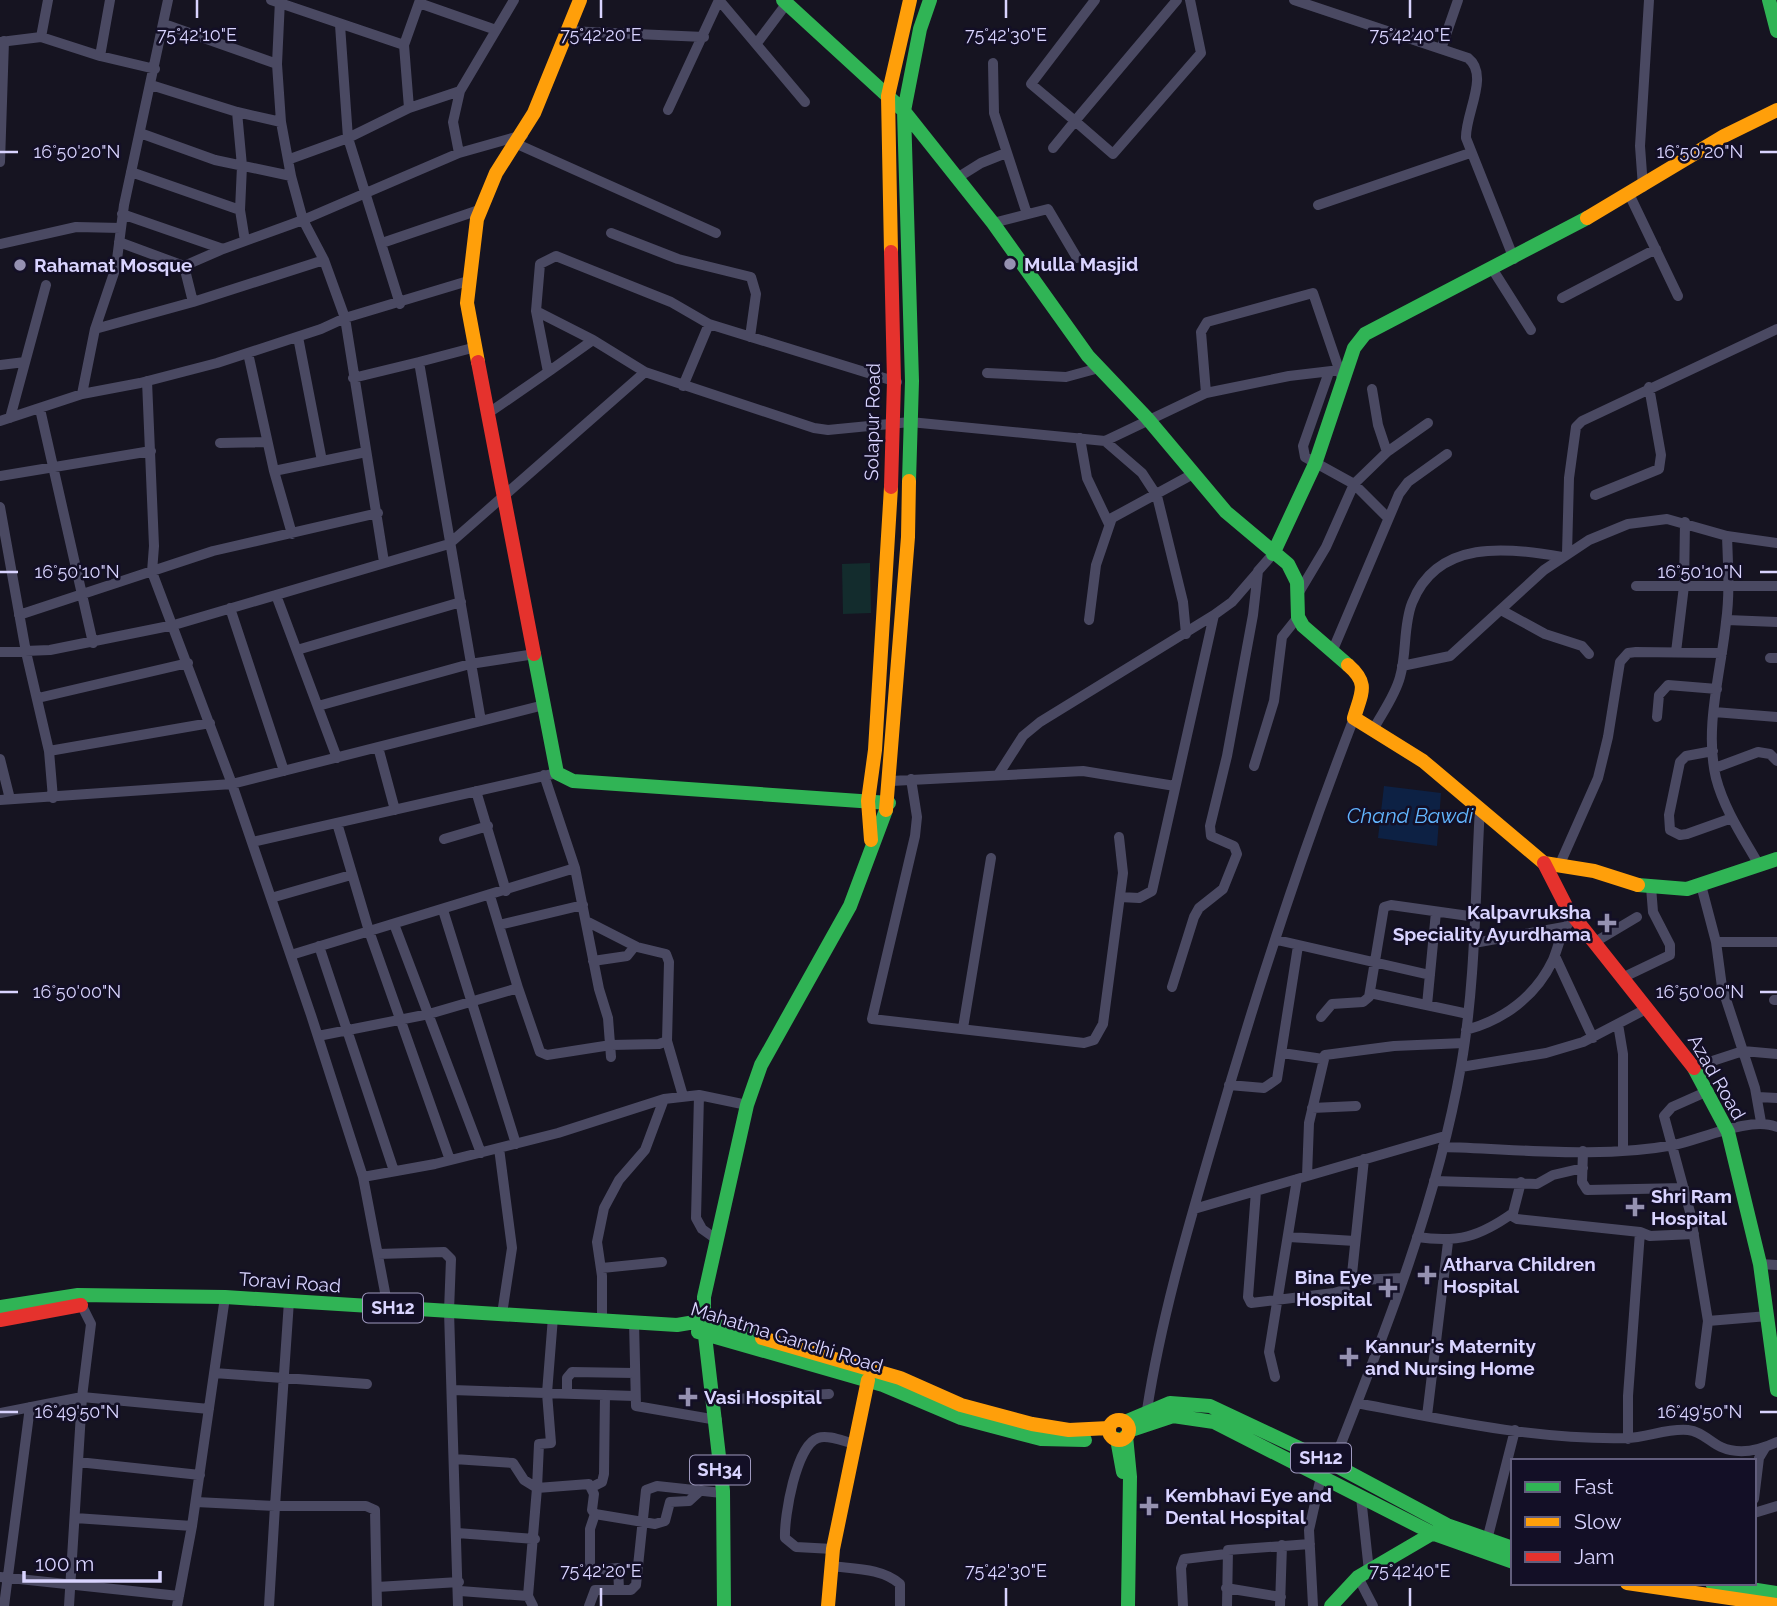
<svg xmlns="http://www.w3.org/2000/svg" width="1777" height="1606" viewBox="0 0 1777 1606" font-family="Raleway,sans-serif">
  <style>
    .green { fill: #132c2d }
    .water { fill: #0d2144 }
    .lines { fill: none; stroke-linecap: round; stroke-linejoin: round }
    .street { stroke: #4a4962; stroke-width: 10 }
    .fast { stroke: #30b455; stroke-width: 14 }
    .slow { stroke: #ff9f0a; stroke-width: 14 }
    .jam { stroke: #e5322d; stroke-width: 14 }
    .ticks { fill: none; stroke: #d9d4ff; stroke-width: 2.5 }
    .poi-dot { fill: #9591b1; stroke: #130f26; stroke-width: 2.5 }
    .labels { text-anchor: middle; stroke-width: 5; stroke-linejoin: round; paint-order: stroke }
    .shield { fill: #130f26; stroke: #9e99be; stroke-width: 2 }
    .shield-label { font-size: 18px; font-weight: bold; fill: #d9d4ff }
    .poi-label { font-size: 19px; font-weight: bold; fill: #d9d4ff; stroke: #130f26; text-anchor: start }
    .street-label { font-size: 19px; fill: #d9d4ff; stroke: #130f26 }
    .water-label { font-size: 21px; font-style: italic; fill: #62b6ff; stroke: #130f26 }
    .ticks-label { font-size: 18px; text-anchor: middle; fill: #d9d4ff; stroke: #130f26; stroke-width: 5; stroke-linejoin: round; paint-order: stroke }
  </style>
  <rect width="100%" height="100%" fill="#161421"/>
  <path class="green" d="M870,563L871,613L843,614L842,564Z"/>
  <path class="water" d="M1384,786L1441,793L1437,846L1378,838Z"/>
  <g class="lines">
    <path class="street" d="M271,0L404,45L409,108L348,138L290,159
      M719,0L805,102
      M1095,0L1031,84L1075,121L1177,0
      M1294,0L1468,58C1490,75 1465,114 1466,138L1514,259
      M419,3L496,30
      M164,24L277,64L281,122L291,176
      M340,25L348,138L400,304
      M568,31L704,37
      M41,37L48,0
      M0,42L41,37L100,56L155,69
      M757,43L787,3
      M404,45L420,0
      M1441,49L1458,0
      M100,56L110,0
      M993,63L994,113L1027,214
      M277,64L280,0
      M151,85L237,112L281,122
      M460,91L453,122L459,153L523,135
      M409,108L460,91L514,0
      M668,110L719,0
      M237,112L242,166L240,210
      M140,133L215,160L291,176L303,220L324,260L345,318L384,562
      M517,144L716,233
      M1053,148L1075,121L1113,154L1201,53L1190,0
      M0,162L4,41
      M131,172L240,210L245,241
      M957,178L981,163L1006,153
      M1643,187L1640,146L1649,0
      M1630,196L1678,296
      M1318,205L1470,153
      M122,214L223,249L303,220L459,153
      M993,223L1048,209L1077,258
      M611,233L678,259L751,277L756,294L750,337
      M119,242L184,266L193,302L324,260
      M382,243L479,210
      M0,244L76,227L121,228
      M184,266L223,249
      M1493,270L1531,330
      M1562,298L1656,249
      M536,311L593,340L645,372L814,428L828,430L910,422L1105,441L1142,473L1157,496L1183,602L1186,634
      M95,329L193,302
      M298,337L322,461
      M476,347L419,362L481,721
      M248,353L274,471L292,534
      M0,365L25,362
      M548,372L593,340
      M1329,372L1303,446L1305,457L1354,484L1387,517
      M987,373L1066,377L1099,368
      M353,378L419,362
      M147,381L154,546L152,572L232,784L311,1015L363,1177L388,1308
      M683,386L709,324
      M1372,389L1378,425L1387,452
      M1206,393L1201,332L1207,322L1313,293L1342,378
      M82,394L140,383L217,363L321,329L345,318L468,281
      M40,409L93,643
      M490,412L548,372L536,311L540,264L556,256L671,302L709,324L897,382
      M10,418L46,285
      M0,421L82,394L95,329L116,267L124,205L168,0
      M1080,438L1087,478L1109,524
      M1105,441L1206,393L1289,376L1340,370
      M220,443L267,442
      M274,471L366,452
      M0,476L151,451
      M1595,495L1659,469L1661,455L1649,387
      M0,507L26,652L49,751L53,798
      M1727,536C1728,565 1730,594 1726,622C1721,672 1704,728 1716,778C1724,809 1743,837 1759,865
      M1567,554L1569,478L1576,427L1582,421L1777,329
      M1636,586H1777
      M1298,594L1326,547L1354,484L1387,452L1428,423
      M276,595L337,758
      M230,608L284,771
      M1501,610L1545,634L1582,646L1589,654
      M19,615L213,551L378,513
      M1089,620L1096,565L1112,518L1193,474
      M1727,620L1777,622
      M297,650L461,602
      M0,652L50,650L174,625L449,544L645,372
      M1332,652L1399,494L1408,482L1447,454
      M1676,652L1684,586L1685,522
      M1770,658H1777
      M1402,666L1450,656L1544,570L1589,540L1628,524L1667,519L1727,536L1777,543
      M38,698L188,663
      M318,706L470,664L535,654
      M1714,712L1777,717
      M1657,717L1659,695L1668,685L1717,689
      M1373,730C1382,713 1395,696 1400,677C1407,653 1403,626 1412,603C1437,539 1508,547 1562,557
      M378,747L395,810
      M49,751L210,723
      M1713,751L1686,756L1680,762L1669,815L1670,830L1680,835L1687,834L1732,818
      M0,759L10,799
      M1254,766L1274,701L1282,637L1298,617
      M1715,768L1758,752L1770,754L1777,761
      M544,775L575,868L599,989L608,1018L611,1057
      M998,775L1023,736L1040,722L1214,615L1232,602L1258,572
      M911,779L917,817L915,836L872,1019L1084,1043L1094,1040L1103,1024L1123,873L1119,837
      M891,781L1083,771L1175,786
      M476,791L506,891
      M0,800L232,784L544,705
      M337,823L369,931L450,1160
      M444,839L488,826
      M252,842L557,773
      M1559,866L1598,778L1608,737L1620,662L1628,653L1636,652L1722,653
      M1701,885L1716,942L1722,987L1755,1088L1761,1122
      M1120,897L1139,898L1152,891L1214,615
      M271,898L351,875
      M443,910L516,1144
      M394,924L481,1153
      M499,925L583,905
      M1277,940L1430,975
      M1595,942L1637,917
      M1716,942H1777
      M1474,943L1564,927
      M319,946L394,1171
      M291,955L575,868
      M1555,956L1593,1038
      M593,961L627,956L635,946
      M1624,977L1670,955V945L1653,912L1651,887
      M1172,987L1194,917L1199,908L1223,889L1237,854L1234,846L1211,836L1210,826L1227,756L1253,615L1258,571L1273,554
      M518,988L540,1052L547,1055L611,1045L659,1044L667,1041L669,962L666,954L637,947L586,921
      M1370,993L1468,1014
      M1774,1000H1777
      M1427,1005L1436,912
      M1321,1017L1332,1004L1363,1002L1369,997L1384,907L1391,905L1476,917
      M1618,1024L1623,1054V1150
      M963,1028L991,858
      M1466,1030C1504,1020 1536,996 1553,960C1560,943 1560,931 1574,917
      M318,1036L429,1014L518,988L490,896
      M667,1041L683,1096
      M1282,1053L1323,1059
      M1461,1067L1546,1053L1583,1042L1648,1008
      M1694,1067L1743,1051L1777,1054
      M1229,1085L1264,1088L1277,1079L1298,946
      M699,1095L696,1218L702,1229L716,1239
      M1758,1097L1777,1098
      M1312,1108L1356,1106
      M1443,1147C1519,1149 1599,1159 1674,1145C1702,1139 1751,1116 1777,1127
      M499,1148L512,1248L502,1314
      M1583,1151L1582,1182L1587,1190L1684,1188
      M1364,1159L1352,1274L1360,1280L1402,1278
      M1307,1176L1309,1123L1325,1055L1394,1046L1464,1043
      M363,1177L435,1164L558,1133L664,1099L699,1095L747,1105
      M1434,1181L1537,1184L1553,1175L1583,1168
      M1256,1191L1248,1297L1251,1303L1334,1293L1344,1290L1355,1278
      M1194,1209L1445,1136
      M1510,1215L1517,1219L1640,1232L1650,1236L1694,1234
      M1289,1237L1355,1241
      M1417,1237C1458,1243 1479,1237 1513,1213L1521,1182
      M378,1254L444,1252L451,1259L449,1311L458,1606
      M1760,1264L1777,1265
      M602,1268L662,1262
      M289,1301L275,1506H366L375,1510L377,1606
      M553,1317L547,1393L551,1443L539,1444L537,1488L589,1484L594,1494L592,1510L595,1514L655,1524L665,1521L670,1502L689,1501L701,1490
      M602,1320V1276L597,1242L604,1208L619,1180L645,1150L664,1099
      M1708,1321L1768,1316
      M634,1322L636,1406L717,1420
      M214,1373L367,1384
      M1275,1377L1269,1352L1297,1179
      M1700,1384L1708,1321L1690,1212L1664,1116L1672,1107L1708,1091
      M452,1390L634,1396
      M567,1394V1378L572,1372L634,1373
      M714,1400L829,1394
      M1357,1403C1445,1420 1536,1440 1626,1438C1647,1438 1666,1428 1688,1430C1701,1431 1710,1442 1721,1447C1739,1455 1760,1450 1777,1442
      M1147,1410C1161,1319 1187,1231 1213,1142C1254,999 1300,857 1354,718
      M0,1413L82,1397L209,1409
      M1427,1416L1448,1242
      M1628,1439V1396L1640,1232
      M454,1459L513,1463L524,1480L537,1488L528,1596L460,1591
      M78,1462L200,1475
      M1333,1464C1384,1335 1437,1203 1461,1066C1476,981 1475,893 1480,807
      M592,1487L602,1482L604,1474L605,1395
      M1361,1497L1369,1571
      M1754,1499L1759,1458L1765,1448
      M196,1502L275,1506L269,1606
      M1754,1513L1777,1506
      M595,1514L590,1529V1567L597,1570L618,1568L619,1589
      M75,1518L192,1526
      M457,1533L535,1539
      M1487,1540L1515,1430
      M833,1549L796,1547L785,1538C784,1517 796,1445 818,1438C828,1434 845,1442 855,1444
      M831,1566C854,1569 882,1568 900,1584V1606
      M0,1577L179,1596
      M1358,1577L1373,1606
      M377,1587L459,1582
      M1226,1588L1281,1597
      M528,1596L533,1606
      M4,1606L30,1407
      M69,1606L82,1397L91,1324L80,1302
      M177,1606L192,1526L225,1297
      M589,1606L595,1590H631L636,1585L646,1490L657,1486L722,1493
      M1183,1606L1181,1568L1184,1559L1226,1554
      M1227,1606L1228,1550L1310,1544
      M1280,1606L1282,1545
      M1313,1606L1309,1530L1322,1472"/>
    <path class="fast" d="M783,0L904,111L993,223L1088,356L1147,418L1226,512L1288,564L1297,582L1298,617L1303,626L1348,665
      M1769,0L1777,31
      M909,481L912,381L904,111L920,29L930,0
      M1273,554L1315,464L1354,348L1365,334L1587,218
      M534,654L557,773L573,781L889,803
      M1638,885L1687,889L1777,859
      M1694,1068L1728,1132L1760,1264L1777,1390
      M0,1307L78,1295L225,1297L677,1325L701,1321L762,1338
      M698,1332L883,1385L961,1418L1041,1439L1085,1440
      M1125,1422L1170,1403L1210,1406L1333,1464L1447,1525L1513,1548
      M1134,1429L1173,1416L1214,1422L1434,1534L1513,1562
      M1126,1436L1130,1477L1128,1606
      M1117,1439L1123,1472
      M1712,1583L1777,1593
      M724,1606L723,1491L704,1327V1297L747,1105L761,1065L850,906L886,810
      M1331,1606L1358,1577L1440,1529"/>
    <path class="slow" d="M1587,218L1724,136L1777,110
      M891,252L888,96L910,0
      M478,362L467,303L477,219L496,173L534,113L580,0
      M1348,665C1370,684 1361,693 1354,718L1423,761L1544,863L1594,871L1638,885
      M886,810L908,537L909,481
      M871,840L868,801L875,750L891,487
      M762,1338L900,1378L961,1405L1032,1424L1069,1430L1109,1428
      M1109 1430a10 10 0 1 1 20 0a10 10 0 1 1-20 0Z
      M1627,1583L1777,1605
      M828,1606L833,1549L868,1380"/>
    <path class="jam" d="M478,362L534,654
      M891,487L894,381L891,252
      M1544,863L1567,908L1694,1068
      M0,1320L81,1305"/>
  </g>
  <path class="ticks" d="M197,0V18M601,0V18M1006,0V18M1410,0V18M0,152H18M1760,152H1777M0,572H18M1760,572H1777M0,992H18M1760,992H1777M0,1412H18M1760,1412H1777M601,1588V1606M1006,1588V1606M1410,1588V1606"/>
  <g class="poi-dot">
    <circle cx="1010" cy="264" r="7"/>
    <circle cx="20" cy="265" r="7"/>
    <path d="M1603.5 912.5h7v7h7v7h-7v7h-7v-7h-7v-7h7z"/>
    <path d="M1631.5 1196.5h7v7h7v7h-7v7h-7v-7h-7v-7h7z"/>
    <path d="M1423.5 1264.5h7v7h7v7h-7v7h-7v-7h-7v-7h7z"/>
    <path d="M1384.5 1277.5h7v7h7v7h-7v7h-7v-7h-7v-7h7z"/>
    <path d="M1345.5 1346.5h7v7h7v7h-7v7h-7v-7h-7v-7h7z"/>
    <path d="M684.5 1386.5h7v7h7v7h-7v7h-7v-7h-7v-7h7z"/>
    <path d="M1145.5 1495.5h7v7h7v7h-7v7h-7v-7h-7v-7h7z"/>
  </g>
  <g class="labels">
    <g class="shield">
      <rect x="363" y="1293.5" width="60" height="29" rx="5"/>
      <rect x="1291" y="1443.5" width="60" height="29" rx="5"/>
      <rect x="690" y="1455.5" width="60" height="29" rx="5"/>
    </g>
    <g class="shield-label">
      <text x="393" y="1314">SH12</text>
      <text x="1321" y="1464">SH12</text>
      <text x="720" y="1476">SH34</text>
    </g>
    <g class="poi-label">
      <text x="1024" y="271">Mulla Masjid</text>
      <text x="34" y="272">Rahamat Mosque</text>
      <text x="1591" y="919" text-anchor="end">Kalpavruksha<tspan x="1591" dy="22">Speciality Ayurdhama</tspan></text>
      <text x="1651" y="1203">Shri Ram<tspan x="1651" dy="22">Hospital</tspan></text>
      <text x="1443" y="1271">Atharva Children<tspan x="1443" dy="22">Hospital</tspan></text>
      <text x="1372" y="1284" text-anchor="end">Bina Eye<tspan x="1372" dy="22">Hospital</tspan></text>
      <text x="1365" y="1353">Kannur's Maternity<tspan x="1365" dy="22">and Nursing Home</tspan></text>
      <text x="704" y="1404">Vasi Hospital</text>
      <text x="1165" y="1502">Kembhavi Eye and<tspan x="1165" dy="22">Dental Hospital</tspan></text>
    </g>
    <g class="street-label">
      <text transform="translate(872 422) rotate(-89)" y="7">Solapur Road</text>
      <text transform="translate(1717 1077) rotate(60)" y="7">Azad Road</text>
      <text transform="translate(290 1282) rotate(4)" y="7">Toravi Road</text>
      <text transform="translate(787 1337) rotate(17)" y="7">Mahatma Gandhi Road</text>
    </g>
    <g class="water-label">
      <text x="1410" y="823">Chand Bawdi</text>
    </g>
  </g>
  <g class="ticks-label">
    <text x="197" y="41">75°42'10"E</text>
    <text x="601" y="41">75°42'20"E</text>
    <text x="1006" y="41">75°42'30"E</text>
    <text x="1410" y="41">75°42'40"E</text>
    <text x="77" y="158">16°50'20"N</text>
    <text x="1700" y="158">16°50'20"N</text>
    <text x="77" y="578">16°50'10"N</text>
    <text x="1700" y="578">16°50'10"N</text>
    <text x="77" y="998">16°50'00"N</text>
    <text x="1700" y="998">16°50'00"N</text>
    <text x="77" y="1418">16°49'50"N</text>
    <text x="1700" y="1418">16°49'50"N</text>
    <text x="601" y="1577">75°42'20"E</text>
    <text x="1006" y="1577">75°42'30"E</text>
    <text x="1410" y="1577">75°42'40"E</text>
  </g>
  <rect x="1511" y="1459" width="245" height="126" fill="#130f26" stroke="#625e7d" stroke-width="2"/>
  <rect x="1525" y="1482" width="35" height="10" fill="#30b455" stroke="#625e7d" stroke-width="2"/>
  <text x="1574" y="1494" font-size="21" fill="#d9d4ff">Fast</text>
  <rect x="1525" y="1517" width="35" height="10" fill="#ff9f0a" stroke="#625e7d" stroke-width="2"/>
  <text x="1574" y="1529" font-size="21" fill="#d9d4ff">Slow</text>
  <rect x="1525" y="1552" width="35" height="10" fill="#e5322d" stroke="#625e7d" stroke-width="2"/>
  <text x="1574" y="1564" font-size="21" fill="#d9d4ff">Jam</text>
  <path d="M24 1571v10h136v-10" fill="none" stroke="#d9d4ff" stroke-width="3.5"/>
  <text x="35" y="1571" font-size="21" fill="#d9d4ff" stroke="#130f26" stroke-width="5" paint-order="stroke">100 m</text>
</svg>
